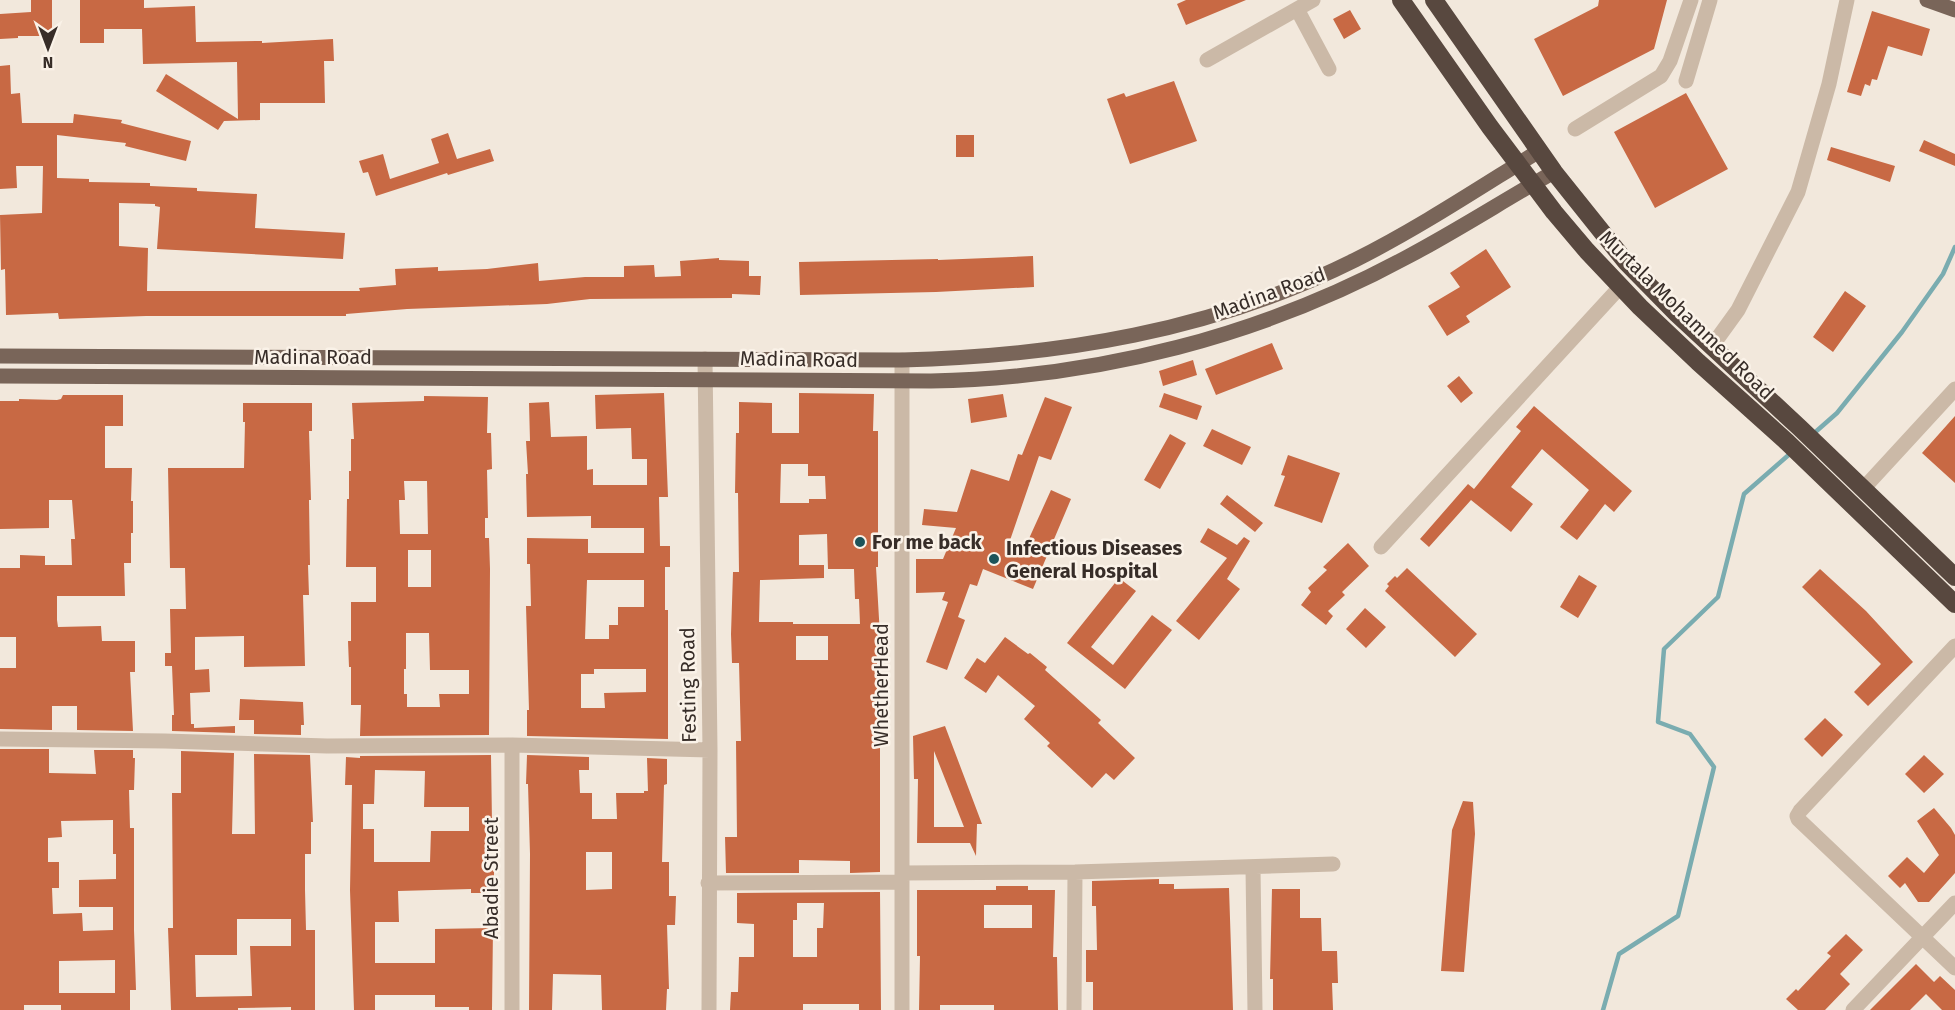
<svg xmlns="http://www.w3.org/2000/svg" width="1955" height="1010" viewBox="0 0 1955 1010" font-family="'Fira Sans',sans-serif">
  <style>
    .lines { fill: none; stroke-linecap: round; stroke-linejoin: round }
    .stream { stroke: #7aacb0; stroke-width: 4.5 }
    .building { fill: #c86944; fill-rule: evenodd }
    .minor { stroke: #cbb9a7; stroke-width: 15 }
    .major { stroke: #796559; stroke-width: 15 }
    .highway { stroke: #58483f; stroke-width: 18 }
    .poi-dot { fill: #1d5359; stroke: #faf2e8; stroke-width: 2 }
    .labels { text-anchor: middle; stroke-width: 5; stroke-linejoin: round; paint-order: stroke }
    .street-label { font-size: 20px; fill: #372d28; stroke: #faf2e8 }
    .poi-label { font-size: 20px; font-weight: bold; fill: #372d28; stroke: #faf2e8; text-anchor: start }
  </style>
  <rect width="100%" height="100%" fill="#f2e8dc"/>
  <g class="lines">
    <path class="stream" d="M1812,435L1837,413L1902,332L1943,274L1955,247
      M1603,1010L1619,954L1678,916L1714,767L1690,734L1658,722L1664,649L1718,597L1744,494L1792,452"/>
  </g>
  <path class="building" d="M31,0H52V36H18V38L0,39V14L31,12Z
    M80,0H144V8L195,6L196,42L262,41V43L333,39L334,61H324L325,103H260V120L224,121L218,130L156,91L166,74L238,119L237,62L143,64L142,29H104V43H80Z
    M1186,0H1246L1186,25L1177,4Z
    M1599,0H1667L1654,49L1563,96L1534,39L1598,6Z
    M1350,10L1361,29L1344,39L1333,19Z
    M1872,11L1930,29L1922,56L1888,46L1877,80L1872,79L1870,86L1865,84L1861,96L1847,92Z
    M10,65L11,94L20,93L22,123H73L74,114L122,120L121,123L191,141L186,161L125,146L126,143L57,135V178L89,179V182L150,183V186L197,188V191L257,194L255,228L345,233L343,259L157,249L160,207L155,206V204L119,203V246L148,248L147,291H360L359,288L396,285L395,269L438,267V271L487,269L538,263L539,281L585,277H624V266L654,265L655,277L681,276L680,261L719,258V260L749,261V276H761L760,295L732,294V298L590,299L547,304L407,309L346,314V316H146L59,319L58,313L6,315L5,269L1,270L0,215L42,213L43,166H16L17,188L0,189V66Z
    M1174,81L1197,141L1130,164L1107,99L1124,93L1126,97Z
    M1686,93L1728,169L1655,208L1614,132Z
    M448,133L457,159L490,149L494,161L448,175L447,173L376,196L368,172L363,173L359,161L383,154L390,179L439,163L431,139Z
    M956,135H974V157H956Z
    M1924,140L1955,154V166L1919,151Z
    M1831,147L1895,166L1890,182L1827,160Z
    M1486,249L1511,287L1466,316L1470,322L1447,336L1428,306L1460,287L1450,273Z
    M1033,256L1034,287L936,292L800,295L799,262L938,259V260Z
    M1845,291L1866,306L1833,352L1813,337Z
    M1272,343L1283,369L1216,395L1205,369Z
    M1193,360L1197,375L1163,386L1159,371Z
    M1459,376L1473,393L1461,403L1447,386Z
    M664,393L668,497H659L660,546H670V567H665V610H668V739L527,736V710H529L526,606H531L530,564H527V538L588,539V553H644V528H591V516L527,517L526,474H528L526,441H530L529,403L549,402L551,437L587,436V470L593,469V485H647V459H632L631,428L596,429L595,395ZM587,580H644V607H618V625H609V639H585ZM594,669H646V692L604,693L605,708H581V674H594Z
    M799,393L874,394L873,431H878V567H876L880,636H877V711H880V872L850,873V861L799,860V873H726L725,837H737L736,741H741L739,663H732L731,634L733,572H739L738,493H735L736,433H739V402L772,403V433H799ZM781,464H808V476H825L826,499H809V503H780ZM827,534L828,569H854L855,599H859L860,624H793V622H759L760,580L824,578V565H799V535ZM796,636H828V660H796Z
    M1164,393L1202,406L1197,420L1159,407Z
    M1003,394L1007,417L971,423L968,399Z
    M63,395H123V426H105V468H132L131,501H133V533H131V563H124L125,596H57V620L58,627L101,626L102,641H135V672H130L133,731L77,730V706H52V730L0,729V668H16V637H0V568H20V555L45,556V565H72L71,539H75L72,500H49V528L0,529V401H19V399L57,400L61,399Z
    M424,396L488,397L487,433H491L492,469L487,470L488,518H485V538H489L490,569L489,735L360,736L361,705H351V667H349L348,641H351V602H376V567H346L347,499H349V471H351V439H354L352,403L424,401ZM404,481H427L428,534H400L399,500H405ZM408,550H431V587H408ZM406,633H429L430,670H469V694H439L440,707H407V694H404V669H406Z
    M1045,397L1072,407L1051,460L1039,456L1007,549L1022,554L1051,490L1071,499L1033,589L983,569L977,586L970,584L958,617L965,620L947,670L926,662L948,602L942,600L945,592L916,593V559H943L956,528L922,525L924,509L957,512L971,469L1009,481L1018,454L1022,455Z
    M243,403H312V431H309L311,500H309L310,565H308L309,595H303L305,666L244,667V636L195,637V670L209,669L210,692L190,693L191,724H194V728L235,726V733L172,731V715H174L172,666H165V653H171L170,609H186L185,568H170L168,468H244L245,422H243Z
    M1534,406L1632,491L1614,512L1605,504L1577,540L1560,527L1589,490L1542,449L1511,487L1533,504L1511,532L1471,500L1429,547L1420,539L1468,484L1474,489L1521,431L1516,427Z
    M1955,416V483L1922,453Z
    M1212,429L1251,447L1242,465L1203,446Z
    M1170,434L1186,443L1160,489L1144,480Z
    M1288,455L1340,473L1322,523L1274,506L1285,476L1281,475Z
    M1227,495L1263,523L1255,532L1220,504Z
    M1208,528L1237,545L1244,537L1250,541L1227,579L1240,589L1199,640L1176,621L1227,558L1200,542Z
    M1348,543L1369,566L1342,592L1345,595L1328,611L1333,616L1326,625L1301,605L1311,592L1308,588L1327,570L1323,567Z
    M1407,568L1477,634L1455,657L1385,591L1389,586L1387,584L1395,576L1397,578Z
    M1820,569L1866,611L1913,662L1868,706L1854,692L1881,664L1802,587Z
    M1579,575L1597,586L1578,618L1560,607Z
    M1119,578L1136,591L1091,647L1113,665L1152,615L1172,630L1125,689L1067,643Z
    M1365,608L1386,627L1366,648L1346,629Z
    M1005,637L1028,654L1030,653L1047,667L1045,670L1101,720L1098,723L1135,758L1114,780L1106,773L1092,788L1078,775L1047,746L1050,743L1024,719L1035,706L998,675L986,693L964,678L977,658L985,663Z
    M240,699L303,702L304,725H301V735L254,734V720H239Z
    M1825,718L1843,735L1822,757L1804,739Z
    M945,726L982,824H977L976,856L970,843H917L918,779H914L913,736ZM934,751L964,827H934Z
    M0,749H49V773L96,774L94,750H133V758H135L134,790H129L130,828H134V930L136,990H130V1010H61V1005H24V1010H0ZM113,820V854H116V879L79,880V907H113V930L83,931L82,913L53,914L52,888H59V862H48V838L62,837L61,821ZM115,960V993H59V961Z
    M181,751L234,753L232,834H255L254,754L310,755L313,822H311V854H305V890L306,930H315V1010H291V1007L238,1008V1010H171L168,928H173L172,793H181ZM237,919H291V946H250L252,996L196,997L195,955H237Z
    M491,755L492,823H486V866H494V893H471V889L398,891L399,922H375V963H435V929L493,928L492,1010H469V1007H435V995H375V1010H354L350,890L352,785H345L346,757L360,758V756ZM375,770L425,771L424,807H469V831H431L430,862H374V829H363V804H374Z
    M527,755L589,757V770H579L580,793H592V819H617L616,793H644V791H648L647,758L667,759V784L664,785L662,862H669V896H676L675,925H667L669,989H667L666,1010H602L601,975L553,974L552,1010H529L530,854L528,784H526ZM586,852H612V889L586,890Z
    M1924,755L1944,774L1924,793L1905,774Z
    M1463,801L1473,802L1475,834L1464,972L1441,971L1452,830Z
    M1934,808L1951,828L1955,835V873L1929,902H1918L1905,883L1900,888L1888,876L1907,857L1924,873L1939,855L1917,821Z
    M1159,879V884H1174V889L1229,888L1233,1010H1093V982H1086V950H1097L1096,906H1092V881Z
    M996,886H1028V890H1055L1053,957H1057L1058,1010H994V1005H940V1010H919L920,956H917V890H996ZM984,905H1032V928H984Z
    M1272,889H1300V918H1321L1322,951H1337L1338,983H1332L1333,1010H1273V979H1270Z
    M880,892L881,1010H859V1004H803V1010H730L731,992H738L739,957H754V924L737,923V893ZM797,903H824L823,928H817V957H793V920H797Z
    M1846,934L1863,950L1840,974L1850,984L1825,1010H1798L1786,999L1796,989L1798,991L1831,956L1827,953Z
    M1916,964L1934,982L1940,976L1955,990V1010H1942L1926,994L1910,1010H1870Z"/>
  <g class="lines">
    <path class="minor" d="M1297,9L1329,69
      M1207,60L1313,0
      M1686,81L1710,0
      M1575,129L1661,76L1670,61L1691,0
      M1712,346L1738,310L1798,192L1829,84L1847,0
      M705,359L710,750L709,1010
      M902,360V1010
      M1863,489L1955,389
      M1381,547L1621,286
      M1955,646L1800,811L1797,816L1798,819L1955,968
      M0,739L165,741L327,746L512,745L710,750
      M512,745V1010
      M1253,868L1255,1010
      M902,873L1075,872L1333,864
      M708,883L902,882
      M1074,1010L1075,872
      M1853,1010L1955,903"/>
    <path class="major" d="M1927,0L1955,10
      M0,356L902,360C1059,356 1213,331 1355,260C1419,228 1479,188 1539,151
      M0,376L931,381C1098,378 1262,336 1409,256C1458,230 1506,199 1554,172"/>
    <path class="highway" d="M1401,0L1490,127L1554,212L1587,251L1640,307L1698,362L1787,442L1955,604
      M1434,0L1554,172L1626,262L1677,314L1800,428L1955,577"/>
  </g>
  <g class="poi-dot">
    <circle cx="860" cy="542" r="6"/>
    <circle cx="994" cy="559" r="6"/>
  </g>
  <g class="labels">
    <g class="street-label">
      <text transform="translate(1269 293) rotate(-20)" y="7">Madina Road</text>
      <text transform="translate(1687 315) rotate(44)" y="7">Murtala Mohammed Road</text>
      <text x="313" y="364">Madina Road</text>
      <text transform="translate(799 359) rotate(1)" y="7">Madina Road</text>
      <text transform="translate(688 685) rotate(-91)" y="7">Festing Road</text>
      <text transform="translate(881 685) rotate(-90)" y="7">WhetherHead</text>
      <text transform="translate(491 878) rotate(-90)" y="7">Abadie Street</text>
    </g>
    <g class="poi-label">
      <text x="872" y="549">For me back</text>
      <text x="1006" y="555">Infectious Diseases<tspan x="1006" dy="23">General Hospital</tspan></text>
    </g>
  </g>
  <g transform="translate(48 48) rotate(180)" stroke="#faf2e8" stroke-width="4.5" paint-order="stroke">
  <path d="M0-4.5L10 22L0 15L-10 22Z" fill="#372d28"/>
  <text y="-9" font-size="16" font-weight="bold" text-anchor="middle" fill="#372d28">N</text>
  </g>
</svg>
